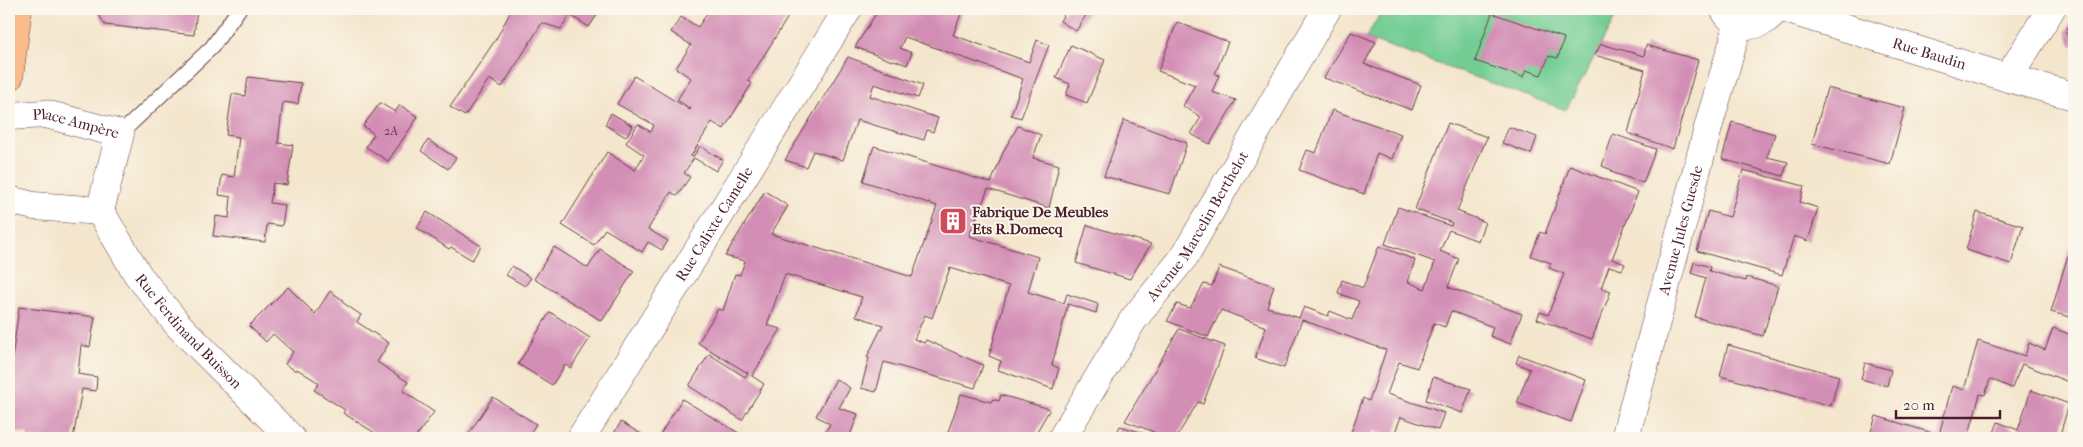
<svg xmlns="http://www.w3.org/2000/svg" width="2083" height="447" viewBox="0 0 2083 447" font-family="'IM FELL French Canon',serif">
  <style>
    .green { fill: #73cd94; stroke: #5e7660 }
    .building { fill: #d38eb5 }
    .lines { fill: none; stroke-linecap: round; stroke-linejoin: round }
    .service-casing { stroke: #643d43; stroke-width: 16 }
    .minor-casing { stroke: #643d43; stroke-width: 29 }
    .primary-casing { stroke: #643d43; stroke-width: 29 }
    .service { stroke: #fff; stroke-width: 14 }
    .minor { stroke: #fff; stroke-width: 28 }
    .primary { stroke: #fabc8b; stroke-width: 28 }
    .labels { text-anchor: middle; stroke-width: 4; stroke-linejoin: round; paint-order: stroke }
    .number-label { font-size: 12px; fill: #6c3b4e }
    .street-label { font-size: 15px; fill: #4a1f2b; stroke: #fbf7ec }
    .poi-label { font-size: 15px; font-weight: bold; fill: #4a1f2b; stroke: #fbf7ec; text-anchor: start }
  </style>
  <rect width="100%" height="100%" fill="#fbf7ec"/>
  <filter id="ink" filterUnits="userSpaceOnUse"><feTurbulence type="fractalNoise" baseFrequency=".02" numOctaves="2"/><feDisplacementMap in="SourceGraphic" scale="10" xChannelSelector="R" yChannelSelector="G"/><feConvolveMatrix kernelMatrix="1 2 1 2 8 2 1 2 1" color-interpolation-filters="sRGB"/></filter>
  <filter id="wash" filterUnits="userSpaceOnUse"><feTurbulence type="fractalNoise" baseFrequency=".0096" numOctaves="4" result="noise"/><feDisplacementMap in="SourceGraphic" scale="20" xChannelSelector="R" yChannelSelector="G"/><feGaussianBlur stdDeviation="1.12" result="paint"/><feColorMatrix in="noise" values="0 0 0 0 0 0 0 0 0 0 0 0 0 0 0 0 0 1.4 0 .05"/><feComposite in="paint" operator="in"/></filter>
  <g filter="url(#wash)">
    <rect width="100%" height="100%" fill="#f4e6cd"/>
    <path class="green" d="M1383,9H1601L1617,14L1566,110L1366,38Z"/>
    <g id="blocks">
      <path class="building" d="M95,9H197L194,35L105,25Z
        M512,9H601L589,27L570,15L561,29L542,23L502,87L489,79L465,116L450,107L496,39Z
        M710,9H793L748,81L752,83L724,129L712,122L691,156L693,157L700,146L723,160L716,171L694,158L684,173L690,177L677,196L671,192L648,229L668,241L662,250L648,242L642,252L605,229L594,245L562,225L607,152L635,170L644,155L626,143L638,124L651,132L654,125L617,104L634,76L690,110L691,109L677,100L691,78L676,68L691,45L671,32L681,17L698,27Z
        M879,9H963L953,35L1029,62L1037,40L1049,45L1021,118L1011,115L1023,79L905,37L900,48L912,53L907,65L894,60L892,61L855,47Z
        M1067,9H1090L1076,31L1060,21Z
        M1492,13L1564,38L1558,58L1549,56L1541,75L1526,70L1523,77L1475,61Z
        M2074,18V46L2071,45L2066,31Z
        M1177,22L1228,42L1215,74L1219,75L1212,92L1236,100L1210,144L1191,134L1201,117L1183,106L1195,85L1158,71Z
        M1351,32L1376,42L1364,64L1421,85L1412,110L1324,78Z
        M1601,44L1644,56L1646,45L1698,60L1673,149L1628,133L1645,70L1595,55Z
        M1071,45L1105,60L1087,103L1066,95L1070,84L1056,78Z
        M848,57L923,85L918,98L874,84L870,96L938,118L933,132L927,130L924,140L857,120L843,160L813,151L806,167L785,160Z
        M248,77L301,83L298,104L283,102L278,143L293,145L287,185L273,183L270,203L285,205L282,226L267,224L265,242L213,236L216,216L229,218L231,197L219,195L222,175L234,177L239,137L226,135L232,94L245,96Z
        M1827,88L1905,108L1890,164L1812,144Z
        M380,103L395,112L400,105L418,117L388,161L366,147L374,134L363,126Z
        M1332,110L1401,134L1392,159L1377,153L1364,194L1299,170L1307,150L1316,153Z
        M611,113L633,126L626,137L605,125Z
        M1124,120L1187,143L1170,194L1104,176Z
        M1732,122L1775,134L1767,157L1788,162L1783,176L1722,159Z
        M1448,123L1487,137L1457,211L1485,222L1478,241L1449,230L1440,251L1459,259L1448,287L1522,314L1510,344L1490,336L1493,327L1451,311L1445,327L1434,323L1417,368L1399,362L1387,394L1444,413L1438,430L1401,417L1393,437L1374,431L1372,438H1349L1363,398L1369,401L1386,350L1302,320L1284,368L1255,358L1266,327L1221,310L1208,337L1167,321L1177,304L1190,308L1204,284L1212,286L1219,267L1274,286L1267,307L1299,318L1304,307L1328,316L1330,311L1352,320L1359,301L1338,293L1342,280L1363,288L1379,246L1415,260L1408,282L1425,289L1435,262L1385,244L1398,207L1451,226L1452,223L1415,209Z
        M1018,126L1041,135L1033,158L1059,165L1049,208L988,189L969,236L1038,257L1028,292L1064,303L1067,294L1098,304L1096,313L1068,304L1052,365L1059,368L1053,389L998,370L1001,361L989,356L1009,286L950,268L932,318L925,315L914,339L924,343L926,340L983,365L975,388L884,362L876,392L861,388L869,358L867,357L883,325L856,316L862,297L785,274L767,325L781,329L752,376L764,384L742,420L689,386L709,354L745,377L748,373L698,343L718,309L723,311L735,274L740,275L745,261L725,256L765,191L788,206L771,234L912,277L937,206L863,181L874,146L991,183L1004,150Z
        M1509,127L1537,137L1531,154L1502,143Z
        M1613,134L1656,149L1643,183L1611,172L1612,170L1602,166Z
        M428,140L456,158L448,169L421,151Z
        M1570,166L1638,192L1612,259L1625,264L1622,270L1609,266L1601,288L1611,291L1592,339L1537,319L1540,312L1548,315L1564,274L1549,268L1551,263L1531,256L1540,232L1545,234Z
        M1743,170L1804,186L1800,202L1818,208L1808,241L1794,236L1782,275L1697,251L1708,211L1730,217Z
        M427,212L481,246L472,260L451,247L449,249L417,228Z
        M1977,212L2023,226L2011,264L1966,250Z
        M1087,225L1151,244L1130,279L1076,263Z
        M2074,235V318L2051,312Z
        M554,247L588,268L600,249L634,271L602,321L534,279Z
        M1694,262L1710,267L1709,271L1746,281L1747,277L1778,286L1763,336L1695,317L1706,278L1691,273Z
        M512,266L531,278L525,286L506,275Z
        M288,287L315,314L330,291L343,300L342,302L361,315L357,322L389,343L377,362L408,382L403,391L434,412L415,438H372L375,433L343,413L345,410L314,390L319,383L297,369L296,371L285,364L293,352L273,334L266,342L249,326Z
        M19,307L95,317L90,347L81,345L78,374L97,377L96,391L82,389L73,438H27L28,434L9,431V382Z
        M550,312L590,338L571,368L565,365L552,385L518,364Z
        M2053,328L2074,336V384L2022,364L2012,388L1990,379L1985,395L1980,394L1968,438H1869L1876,416L1939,435L1952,386L1964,390L1978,341L2025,356L2029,343L2045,350Z
        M1179,329L1225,346L1203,404L1198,402L1176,438H1115L1120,426L1152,436L1154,432L1125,421Z
        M1728,345L1839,376L1831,406L1720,376Z
        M1519,355L1586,380L1571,422L1517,403L1530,369L1516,363Z
        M1865,363L1891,370L1887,386L1861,379Z
        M1433,377L1471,389L1462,413L1426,400Z
        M836,379L850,388L839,408L858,414L849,438H822L830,424L816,416Z
        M2031,390L2069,404L2059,438H1992L1998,422L2018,430Z
        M961,394L991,402L993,399L999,401L1001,395L1050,409L1033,438H946Z
        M493,397L536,424L527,438H466Z
        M682,399L742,435L740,438H658Z
        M621,422L648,438H611Z"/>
    </g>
  </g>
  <g filter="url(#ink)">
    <use href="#blocks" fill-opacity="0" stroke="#643d43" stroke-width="1"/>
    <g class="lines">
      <defs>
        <path id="service" d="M120,134L212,47L239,9"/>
        <g id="minor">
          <path d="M1724,9C1735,31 1763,30 1775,9"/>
          <path id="s1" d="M1785,9L2008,78L2074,96"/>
          <path d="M2008,78L2051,9"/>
          <path id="s2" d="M9,116L46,114L120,134L100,211"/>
          <path d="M9,200L34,206L100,211"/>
          <path id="s3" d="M100,211L138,275L179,326L291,438"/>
          <path id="s4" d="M581,438L848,9"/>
          <path id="s5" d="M1062,438L1133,320L1184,257L1327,9"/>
          <path id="s6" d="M1625,438L1711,117L1739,23"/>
        </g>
        <path id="primary" d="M9,77L18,9"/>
      </defs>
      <use href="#service" class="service-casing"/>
      <use href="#minor" class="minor-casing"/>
      <use href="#primary" class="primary-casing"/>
      <use href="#service" class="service"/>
      <use href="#minor" class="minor"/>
      <use href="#primary" class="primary"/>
    </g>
  </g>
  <defs>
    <symbol id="building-square" viewBox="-11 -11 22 22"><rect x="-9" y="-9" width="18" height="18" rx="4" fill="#d1495b" stroke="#fbf7ec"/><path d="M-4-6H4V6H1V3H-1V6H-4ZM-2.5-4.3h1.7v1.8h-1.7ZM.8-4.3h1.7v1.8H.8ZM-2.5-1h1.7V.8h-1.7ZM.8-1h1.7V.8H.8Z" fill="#fff"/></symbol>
  </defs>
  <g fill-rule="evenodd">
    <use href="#building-square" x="937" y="205" width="32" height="32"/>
  </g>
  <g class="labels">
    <g class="number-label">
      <text x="391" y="135">2A</text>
    </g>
    <g class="street-label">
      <text dy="5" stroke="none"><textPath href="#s1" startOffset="151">Rue Baudin</textPath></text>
      <text dy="5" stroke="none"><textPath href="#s2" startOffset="68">Place Ampère</textPath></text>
      <text dy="5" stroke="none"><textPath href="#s4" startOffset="252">Rue Calixte Camelle</textPath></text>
      <text dy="5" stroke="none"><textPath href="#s5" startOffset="252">Avenue Marcelin Berthelot</textPath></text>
      <text dy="5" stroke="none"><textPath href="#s6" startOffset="215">Avenue Jules Guesde</textPath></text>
      <text dy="5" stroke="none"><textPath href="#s3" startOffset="150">Rue Ferdinand Buisson</textPath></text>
    </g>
    <g class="poi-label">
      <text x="972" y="217">Fabrique De Meubles<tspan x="972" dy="17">Ets R.Domecq</tspan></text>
    </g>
  </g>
  <rect width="2083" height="447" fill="none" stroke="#fbf7ec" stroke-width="30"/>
  <path d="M1896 410v8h104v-8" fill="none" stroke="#4a1f2b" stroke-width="2.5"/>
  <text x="1903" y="410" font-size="15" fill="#4a1f2b" stroke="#fbf7ec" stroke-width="4" paint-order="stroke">20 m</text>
</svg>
